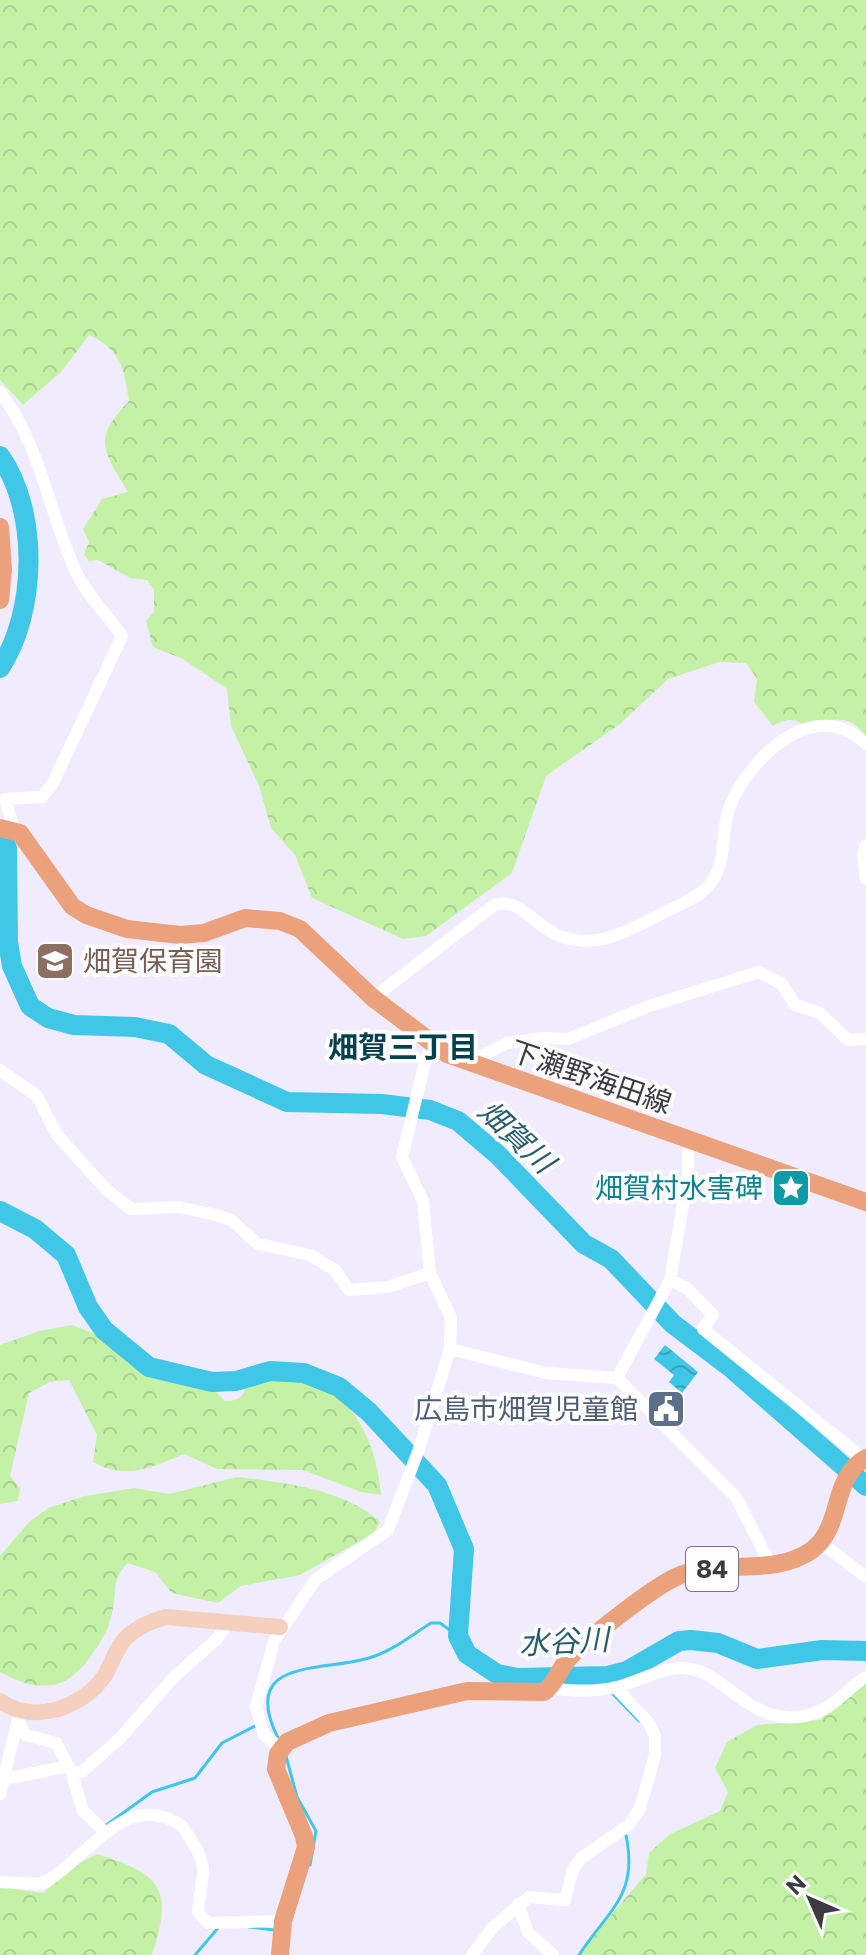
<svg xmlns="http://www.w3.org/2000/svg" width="866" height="1955" viewBox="0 0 866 1955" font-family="Commissioner,'Noto Sans JP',sans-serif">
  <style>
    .forest { fill: url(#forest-crowns) }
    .water { fill: url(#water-waves) }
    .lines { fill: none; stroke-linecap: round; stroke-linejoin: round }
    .stream { stroke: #40c7e8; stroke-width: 3 }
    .river { stroke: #40c7e8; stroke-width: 20 }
    .street { stroke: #fff; stroke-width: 12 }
    .secondary { stroke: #f5d0be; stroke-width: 16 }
    .primary { stroke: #eba17c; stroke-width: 18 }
    .labels { text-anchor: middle; stroke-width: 8; stroke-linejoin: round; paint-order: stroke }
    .shield { fill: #fcfcfc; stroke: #76757a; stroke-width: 2 }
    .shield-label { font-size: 26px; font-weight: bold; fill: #3d3b42 }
    .education-label { font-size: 28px; fill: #785e54; stroke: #fcfcfc; text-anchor: start }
    .street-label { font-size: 28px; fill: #3d3b42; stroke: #fcfcfc }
    .culture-label { font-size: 28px; fill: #0d838f; stroke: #fcfcfc; text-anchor: end }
    .service-label { font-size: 28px; fill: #4e5e75; stroke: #fcfcfc; text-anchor: end }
    .neighbourhood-label { font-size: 30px; font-weight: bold; fill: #063f4e; stroke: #fcfcfc }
    .water-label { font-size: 30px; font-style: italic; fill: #285e6c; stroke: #fcfcfc }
  </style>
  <defs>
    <pattern id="forest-crowns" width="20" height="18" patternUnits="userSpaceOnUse" patternTransform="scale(2)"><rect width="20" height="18" fill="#c5f1a7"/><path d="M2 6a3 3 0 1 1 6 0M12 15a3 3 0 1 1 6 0" fill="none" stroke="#aad091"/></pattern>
    <pattern id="water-waves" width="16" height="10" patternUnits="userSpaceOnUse" patternTransform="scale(2)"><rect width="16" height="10" fill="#40c7e8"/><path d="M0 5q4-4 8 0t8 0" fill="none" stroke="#37a3be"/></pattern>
  </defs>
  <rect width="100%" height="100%" fill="#f0ecfe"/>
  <path class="forest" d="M0,0H866V737C849,710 828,722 803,724C791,717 784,720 773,726L754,702L757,679L746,663L720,662L668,679L620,724L546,776L512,873L426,936L403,939L312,898L295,855L271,828L259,786L231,726L227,689L183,659L153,647L146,621L154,612V590L147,580L130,578L98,560L89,561L84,554L89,542L83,529L102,499L128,492C103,450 92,439 129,401C124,368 121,350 89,335L62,371L23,405L0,380Z
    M72,1325L101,1336L125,1355L150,1360L176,1378L207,1383L225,1401C246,1401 243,1390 254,1375C334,1366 375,1421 381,1495L361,1492L303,1470L217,1469L184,1454C152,1467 126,1481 93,1462L97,1435L69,1380L50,1382L29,1393L10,1476L20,1488L18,1501L0,1504V1345L39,1331Z
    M237,1477C283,1482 345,1489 380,1522L373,1534L300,1575L241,1586L218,1603L172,1593L155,1572L127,1563C110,1584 118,1589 112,1613C109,1630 100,1644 90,1657C65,1693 37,1692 0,1672V1556L29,1522L48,1508L85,1496L134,1488L169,1494Z
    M866,1679V1955H581L583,1948L646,1874L649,1853L670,1834L720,1811L728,1792L715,1768L727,1742L757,1725L820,1720Z
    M97,1854C161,1874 174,1888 152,1955H0V1887L43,1893L78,1864Z"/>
  <path class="water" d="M665,1345L698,1372L682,1393L669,1382L674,1375L654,1359Z"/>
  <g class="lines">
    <path class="stream" d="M599,1677L606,1686
      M611,1692L639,1721
      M278,1738C237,1655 327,1673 372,1657C394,1650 413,1634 431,1623H440L458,1636
      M286,1756L297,1797L316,1831L310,1865
      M105,1826L152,1792L195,1778L222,1743L259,1724
      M249,1927L274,1930
      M195,1955L218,1928
      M579,1955C610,1908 640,1894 625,1831"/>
    <path class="river" d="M0,456C39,511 37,612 0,668
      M0,832L7,848L8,942L12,966L30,1006L48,1018L74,1025L135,1027L169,1034L206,1065L287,1102L382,1104L430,1110L458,1121L497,1154L584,1244L611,1259L673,1324L730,1367L866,1486
      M0,1211L35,1229L66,1255L88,1307L104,1330L149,1367L212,1382L236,1381L270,1371L304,1373L339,1387L369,1412L437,1485L464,1549L458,1636L467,1654L497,1674L518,1678L608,1676L627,1671L679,1641L691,1640L718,1643L757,1659L822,1650L866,1651"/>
    <path class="street" d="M0,392C41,445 48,511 76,572C86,594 108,616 122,636L53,783L42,797L5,799L14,829
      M866,845L863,854L866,879
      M373,998L494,905C520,897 535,926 557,935C595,951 627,931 661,914C675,907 691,901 703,891C731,867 718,836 730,806C751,755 816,695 866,744
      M467,1063L507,1043L545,1038L568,1039L649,1006L759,972L782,984L795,1005L820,1013L848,1040L866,1039
      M0,1070L37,1096L57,1135L107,1190L131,1209L179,1207L216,1215L231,1220L258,1244L310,1255L335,1270L349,1290L388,1287L430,1273
      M670,1280L687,1288L713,1315L703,1329L864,1459
      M450,1349L546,1373L617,1378L736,1497L770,1564
      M617,1378L670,1280L688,1176V1140
      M821,1543L866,1577
      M549,1688C570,1691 596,1692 617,1687C638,1682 660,1668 682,1668C727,1667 755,1741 822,1710C838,1703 850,1686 866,1677
      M18,1721L26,1735L56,1743L71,1771L83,1811L106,1833
      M281,1748L264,1735L256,1707L274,1641L316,1579L388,1530L419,1449L450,1349L451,1318L430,1273L423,1201L402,1157L426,1058L433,1046
      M72,1774L83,1771L120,1738L175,1676L217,1639L229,1621
      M5,1779L69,1766
      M0,1794L18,1719
      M0,1882L41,1884C85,1863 125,1786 182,1826C211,1869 203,1864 198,1912L208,1923L283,1921
      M518,1904L528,1932L553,1955
      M472,1955L494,1926L529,1897L565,1900L573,1870L581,1858L629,1825L640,1808L655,1755V1736L649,1723L615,1687"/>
    <path class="secondary" d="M0,1701C34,1725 83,1708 105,1675C113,1662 116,1647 127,1637C138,1626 151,1621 166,1617L280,1627"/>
    <path class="primary" d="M0,527L3,570L0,600
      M0,828L20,833L72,906L86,915L127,929L180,935L204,933L245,918L280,921L300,929L373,998L447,1054L866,1202
      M280,1955L283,1921L306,1847L304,1836L276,1769L278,1754L287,1742L329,1723L467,1691L544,1692C556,1683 559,1669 569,1658C588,1638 652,1588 676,1577C719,1557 773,1578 812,1550C844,1526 830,1478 866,1458"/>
  </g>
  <defs>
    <symbol id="school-square" viewBox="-11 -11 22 22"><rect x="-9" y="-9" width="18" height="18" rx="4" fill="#8d6e63" stroke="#fcfcfc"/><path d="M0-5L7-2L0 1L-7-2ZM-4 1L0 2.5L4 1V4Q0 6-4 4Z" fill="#fff"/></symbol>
    <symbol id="sight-square" viewBox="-11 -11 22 22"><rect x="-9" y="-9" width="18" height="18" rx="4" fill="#0f9aa8" stroke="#fcfcfc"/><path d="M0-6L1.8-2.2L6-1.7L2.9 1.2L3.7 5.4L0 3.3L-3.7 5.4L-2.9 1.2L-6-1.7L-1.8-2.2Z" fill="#fff"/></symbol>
    <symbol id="civic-square" viewBox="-11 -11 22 22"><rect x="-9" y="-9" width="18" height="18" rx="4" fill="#5c6f8a" stroke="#fcfcfc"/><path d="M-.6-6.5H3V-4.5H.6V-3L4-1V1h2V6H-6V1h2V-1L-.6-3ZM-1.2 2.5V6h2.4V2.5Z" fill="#fff"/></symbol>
  </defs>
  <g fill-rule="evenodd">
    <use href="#school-square" x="33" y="939" width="44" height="44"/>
    <use href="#sight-square" x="769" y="1166" width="44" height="44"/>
    <use href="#civic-square" x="644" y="1387" width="44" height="44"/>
  </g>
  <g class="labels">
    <rect class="shield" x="686" y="1547" width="52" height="44" rx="6"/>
    <g class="shield-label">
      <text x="712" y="1578">84</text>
    </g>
    <g class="education-label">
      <text x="83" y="971">畑賀保育園</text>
    </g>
    <g class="street-label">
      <text transform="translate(591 1077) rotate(19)" y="10">下瀬野海田線</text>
    </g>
    <g class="culture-label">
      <text x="763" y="1198">畑賀村水害碑</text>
    </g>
    <g class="service-label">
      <text x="638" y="1419">広島市畑賀児童館</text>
    </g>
    <g class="neighbourhood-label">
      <text x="403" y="1058">畑賀三丁目</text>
    </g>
    <g class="water-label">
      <text transform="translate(516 1137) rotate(43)" y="10">畑賀川</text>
      <text transform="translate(564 1642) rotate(-3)" y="10">水谷川</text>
    </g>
  </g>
  <g transform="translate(810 1899) rotate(315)" stroke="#fcfcfc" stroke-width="6" paint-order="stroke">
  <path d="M0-6L14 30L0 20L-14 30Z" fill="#3d3b42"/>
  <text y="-12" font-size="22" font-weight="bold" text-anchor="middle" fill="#3d3b42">N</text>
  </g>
</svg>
